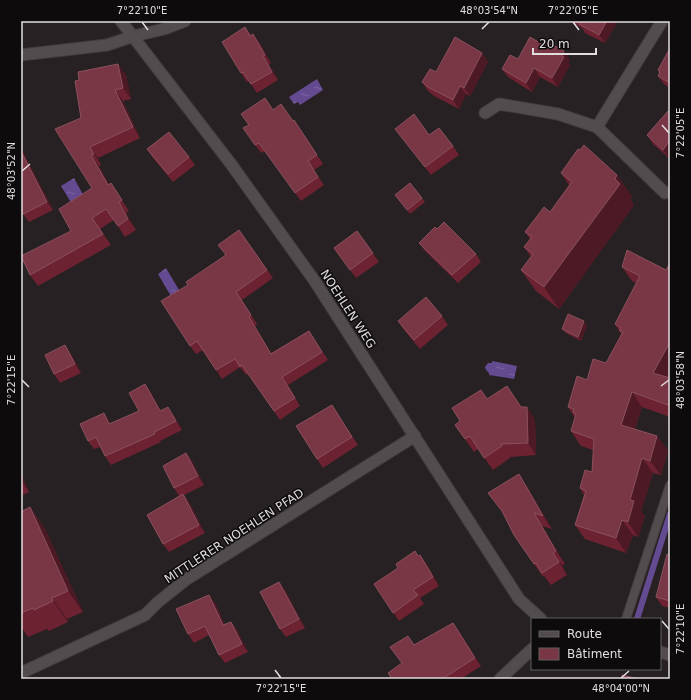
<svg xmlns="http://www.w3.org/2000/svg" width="691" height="700" viewBox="0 0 691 700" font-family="'DejaVu Sans',sans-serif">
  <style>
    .water { fill: url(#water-ripples) }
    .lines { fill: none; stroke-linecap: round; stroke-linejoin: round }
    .stream { stroke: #644a90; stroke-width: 6 }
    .service-casing { stroke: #423d40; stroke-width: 10 }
    .minor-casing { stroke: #423d40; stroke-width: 13 }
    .service { stroke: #534c4f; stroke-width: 8 }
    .minor { stroke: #534c4f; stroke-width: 11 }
    .wall { fill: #6d2232 }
    .shaded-wall { fill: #4c1924 }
    .building { fill: #793645; stroke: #8a515d }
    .ticks { fill: none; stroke: #e2dee0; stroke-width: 1.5 }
    .labels { text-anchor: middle; stroke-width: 3; stroke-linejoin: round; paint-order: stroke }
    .street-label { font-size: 12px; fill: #e2dee0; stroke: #0e0b0c }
    .neatline { fill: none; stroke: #e2dee0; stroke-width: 1.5 }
    .ticks-label { font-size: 10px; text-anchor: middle; fill: #e2dee0 }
  </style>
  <defs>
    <pattern id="water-ripples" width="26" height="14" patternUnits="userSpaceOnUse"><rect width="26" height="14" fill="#644a90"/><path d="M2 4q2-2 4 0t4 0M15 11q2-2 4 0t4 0" fill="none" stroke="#7a649f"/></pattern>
  </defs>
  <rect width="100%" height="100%" fill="#272123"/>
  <path class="water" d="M317,79L323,90L300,105L298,102L294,104L289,97Z
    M74,178L87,202L75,209L61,186Z
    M166,268L185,300L176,305L158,274Z
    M492,361L517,366L514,379L489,375V373L486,370L485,367L488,363H492Z"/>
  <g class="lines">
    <path class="stream" d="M637,619L670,514"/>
    <defs>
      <path id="service" d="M626,619L670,485"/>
      <path id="minor" d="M121,21L231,164L314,280L519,599L541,619
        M662,21L597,127L665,193
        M21,55L107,45L134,36L164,29L185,21
        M485,113L499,104L558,114L597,127
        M660,652L670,655
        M21,673L145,615L158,602L187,579L415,436
        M500,679L532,649"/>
    </defs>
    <use href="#service" class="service-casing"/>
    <use href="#minor" class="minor-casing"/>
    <use href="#service" class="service"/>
    <use href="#minor" class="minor"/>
  </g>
  <path class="wall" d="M570,21H618L605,43L585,33L583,29Z
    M245,27L251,35L259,42L271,63L269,65L278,80L257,93L249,81L247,82L241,73Z
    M545,46L570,60L568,63L570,65L558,87L540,77L532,92L508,77L502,69L518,59Z
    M670,48V88L664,84L658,76L659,73L658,70Z
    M482,53L488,62L470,96L466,94L459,109L434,96L428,91L422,82L436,72Z
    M126,75L131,99L123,101L140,138L98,158L101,165L99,166L109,184L111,183L129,211L126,213L136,230L125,237L114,220L100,229L111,245L38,286L30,275L71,231L92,188L81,118Z
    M273,110L293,121L300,129L323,164L314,170L324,185L301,201L265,151L261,153L243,128Z
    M670,114L669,158L653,144L647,135Z
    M395,129L429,135L453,146L459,155L431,175Z
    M21,148L53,210L29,222L23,214Z
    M147,149L189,157L195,165L173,182L153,158Z
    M561,173L617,175L632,197L630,199L634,205L559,309L536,291L521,270L531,257L524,247L530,239L525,232L550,212L569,185Z
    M395,195L422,198L425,202L410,214Z
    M437,229L476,254L481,262L458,283L425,251L419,243Z
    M239,230L273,278L242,300L257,324L255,326L271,353L309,331L328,360L288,385L300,406L280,420L248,374L246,375L240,367L222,379L203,350L196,354L190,346L188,285L225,255Z
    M357,231L379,262L356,278L334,248Z
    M622,267L666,270L669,378H670V417L642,407L635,429L657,436L668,451L661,475L653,473L641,511L645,516L638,537L633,535L626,553L585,539L575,525L584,495L580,488L592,472L593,450L581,446L571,431L575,418L568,407L587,380L606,363L621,334L615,324L636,283L632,281Z
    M442,316L448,325L420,349L404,330L398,321Z
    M587,326L581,341L566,333L562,329Z
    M71,354L81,373L60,383L54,374Z
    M145,384L151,393L161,411L174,416L182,430L160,441L161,442L111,465L105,456L100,447L94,449L88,441L139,411Z
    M487,399L522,407H527L535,420L536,455L510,457V458L493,470L478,449L474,452L455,425Z
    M332,405L358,445L323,468L317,459Z
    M186,453L192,461L204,485L184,495L189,502L205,533L169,552L163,544L179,496L174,488Z
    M21,474L29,492L21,496Z
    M527,487L552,529L542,526L565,564L562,565L567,575L551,585L544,576L543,577L514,535L503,513L488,493Z
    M30,507L45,529L83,612L67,619L68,622L49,631L47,629L28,637L21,627V512Z
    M670,555V608L662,606L656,597Z
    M418,556L426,563L439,586L420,598L424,604L399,621L374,584Z
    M285,590L305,628L286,637L280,629Z
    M215,603L225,625L231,622L237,630L248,652L225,663L219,655L209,635L194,643L188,634Z
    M453,623L481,666L461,679H392L402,663L390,647L414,645Z"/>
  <path class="shaded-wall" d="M607,21H618L605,43L599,35Z
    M253,34L259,42L271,63L265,55Z
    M564,51L570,60L568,63L570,65L558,87L552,78Z
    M482,53L488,62L470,96L464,88Z
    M263,56L269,65L278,80L272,72Z
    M118,64L126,75L131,99L123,88Z
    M534,68L540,77L532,92L526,83Z
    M460,86L466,94L459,109L453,100Z
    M115,90L123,101L140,138L133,127Z
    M670,140V156L669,158L663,150Z
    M90,147L98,158L101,165L94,154Z
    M21,148L53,210L47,202L21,151Z
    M91,155L99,166L116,196L108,185Z
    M617,175L632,197L630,199L634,205L559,309L544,287Z
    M119,202L126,213L136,230L128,219Z
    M249,317L255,326L276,362L271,354Z
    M584,321L587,326L581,341L578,337Z
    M670,342V376L664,387L653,373Z
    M65,345L71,354L81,373L75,364Z
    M282,377L288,385L300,406L295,398Z
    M145,384L151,393L166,420L160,411Z
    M632,392L642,407L631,440L621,425Z
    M670,399V408L668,405Z
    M168,407L174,416L182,430L176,421Z
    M527,407L535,420L536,455L528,443Z
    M104,413L110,422L115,432L109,424Z
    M657,436L668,451L661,475L650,461Z
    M186,453L192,461L204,485L198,476Z
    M642,458L653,473L641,511L645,516L638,537L628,522L630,500Z
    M21,474L29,492L21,481Z
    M519,474L527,487L552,529L543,516Z
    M183,494L189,502L205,533L199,525Z
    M30,507L45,529L83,612L68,591Z
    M534,513L542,526L565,564L556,551Z
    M622,520L633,535L626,553L616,538Z
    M553,553L562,565L567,575L559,562Z
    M420,555L426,563L439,586L433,577Z
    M279,582L285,590L305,628L299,619Z
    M209,595L215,603L229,634L223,625Z
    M52,598L67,619L68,622L53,601Z
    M231,622L237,630L248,652L242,644Z
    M453,623L459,631L481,666L475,658Z"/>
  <path class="building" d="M578,21H607L599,35L579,24L580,22Z
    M245,27L250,36L253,34L265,55L263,56L272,72L251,84L243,72L241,73L222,42Z
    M455,37L482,53L464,88L460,86L453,100L428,87L422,82L430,69L436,72Z
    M530,37L545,46L548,42L564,51L562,56L564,57L552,78L534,68L526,83L502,69L510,55L518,59Z
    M670,48V83L658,76L660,72L658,70Z
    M118,64L123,88L115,90L133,127L90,147L94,154L91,155L108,185L111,183L122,200L119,202L128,219L118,226L106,209L92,218L103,234L30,275L21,256L71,231L59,209L92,188L55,129L81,118L75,81L79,80L78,72Z
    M265,98L273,110L281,104L293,121L294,120L317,155L308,161L318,177L295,193L259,143L255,145L243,128L249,125L241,114Z
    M668,111L670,114V140L663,150L647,135Z
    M414,114L429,135L439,128L453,146L425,167L395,129Z
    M169,132L189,157L168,174L147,149Z
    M584,145L617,175L615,179L620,184L544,287L521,270L533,254L524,247L532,237L525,232L544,207L550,212L572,182L561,173L578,149L580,150Z
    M21,151L47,202L23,214L21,211Z
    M410,183L422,198L407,210L395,195Z
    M444,222L476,254L452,275L419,243L435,227L437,229Z
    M239,230L267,270L236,292L251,315L249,317L271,354L309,331L322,352L282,377L295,398L274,411L242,365L240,367L235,359L216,370L197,341L190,346L161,301L188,285L186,282L226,255L218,245Z
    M357,231L373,253L350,270L334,248Z
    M627,250L666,270L670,263V342L653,373L670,378V399L668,405L632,392L621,425L657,436L650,461L642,458L630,500L634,501L628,522L622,520L616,538L575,525L586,491L580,488L585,470L592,472L594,439L571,431L576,414L573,412L574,409L568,407L577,376L587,380L593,359L606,363L623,332L619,330L621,328L615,324L640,276L622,267Z
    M426,297L442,316L414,340L398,321Z
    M568,314L584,321L578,337L562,329Z
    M65,345L75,364L54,374L45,355Z
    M145,384L160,411L168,407L176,421L154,432L155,434L105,456L96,437L88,441L80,424L104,413L109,424L139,411L129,393Z
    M507,386L521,407H527L528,443L501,444L502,446L484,458L470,436L465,439L455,425L460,421L452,408L481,390L487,399Z
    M332,405L352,437L317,459L296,426Z
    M186,453L198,476L174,488L163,466Z
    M519,474L543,516L534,513L556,551L553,553L559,562L542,573L536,563L534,564L514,535L502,511L488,493Z
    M183,494L199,525L163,544L147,515Z
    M30,507L68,591L52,598L53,601L34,610L33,608L21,613V512Z
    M415,551L418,556L420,555L433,577L413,590L418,595L393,613L374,584L398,568L396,564Z
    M667,554L670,555V601L656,597Z
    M279,582L299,619L280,629L260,592Z
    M209,595L223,625L231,622L242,644L219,655L205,626L188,634L176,609Z
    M453,623L475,658L442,679H392L388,673L402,663L390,647L408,636L414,645Z
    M622,675L639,679H622Z"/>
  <path class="ticks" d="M142,22L148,30M573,22L579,30M482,29L489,22M662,125L669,133M22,171L30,164M22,380L29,387M661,386L669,380M662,621L669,629M275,670L281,678M621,678L629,671"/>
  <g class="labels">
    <g class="street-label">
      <text transform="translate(348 309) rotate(57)" y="4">NOEHLEN WEG</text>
      <text transform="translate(234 536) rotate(-33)" y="4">MITTLERER NOEHLEN PFAD</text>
    </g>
  </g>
  <rect width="691" height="700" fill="none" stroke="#0e0b0c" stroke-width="44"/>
  <rect x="531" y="618" width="130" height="52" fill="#0e0b0c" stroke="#635f61"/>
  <rect x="539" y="631" width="20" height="6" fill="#534c4f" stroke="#635f61"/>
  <text x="567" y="638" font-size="12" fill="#e2dee0">Route</text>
  <rect x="539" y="648" width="20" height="12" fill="#793645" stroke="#635f61"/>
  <text x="567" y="658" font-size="12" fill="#e2dee0">Bâtiment</text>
  <path d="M533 48v6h63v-6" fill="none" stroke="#e2dee0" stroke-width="2"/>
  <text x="539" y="48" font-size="12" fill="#e2dee0" stroke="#0e0b0c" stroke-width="3" paint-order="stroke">20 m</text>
  <rect x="22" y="22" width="647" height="656" class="neatline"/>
  <g class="ticks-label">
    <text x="142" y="14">7°22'10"E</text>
    <text x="489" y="14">48°03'54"N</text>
    <text x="573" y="14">7°22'05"E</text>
    <text transform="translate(680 133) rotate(-90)" y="4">7°22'05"E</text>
    <text transform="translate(11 171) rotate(-90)" y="4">48°03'52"N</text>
    <text transform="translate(680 380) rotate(-90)" y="4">48°03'58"N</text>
    <text transform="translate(11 380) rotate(-90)" y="4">7°22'15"E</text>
    <text transform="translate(680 629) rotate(-90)" y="4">7°22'10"E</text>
    <text x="281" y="692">7°22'15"E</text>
    <text x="621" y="692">48°04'00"N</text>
  </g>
</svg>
